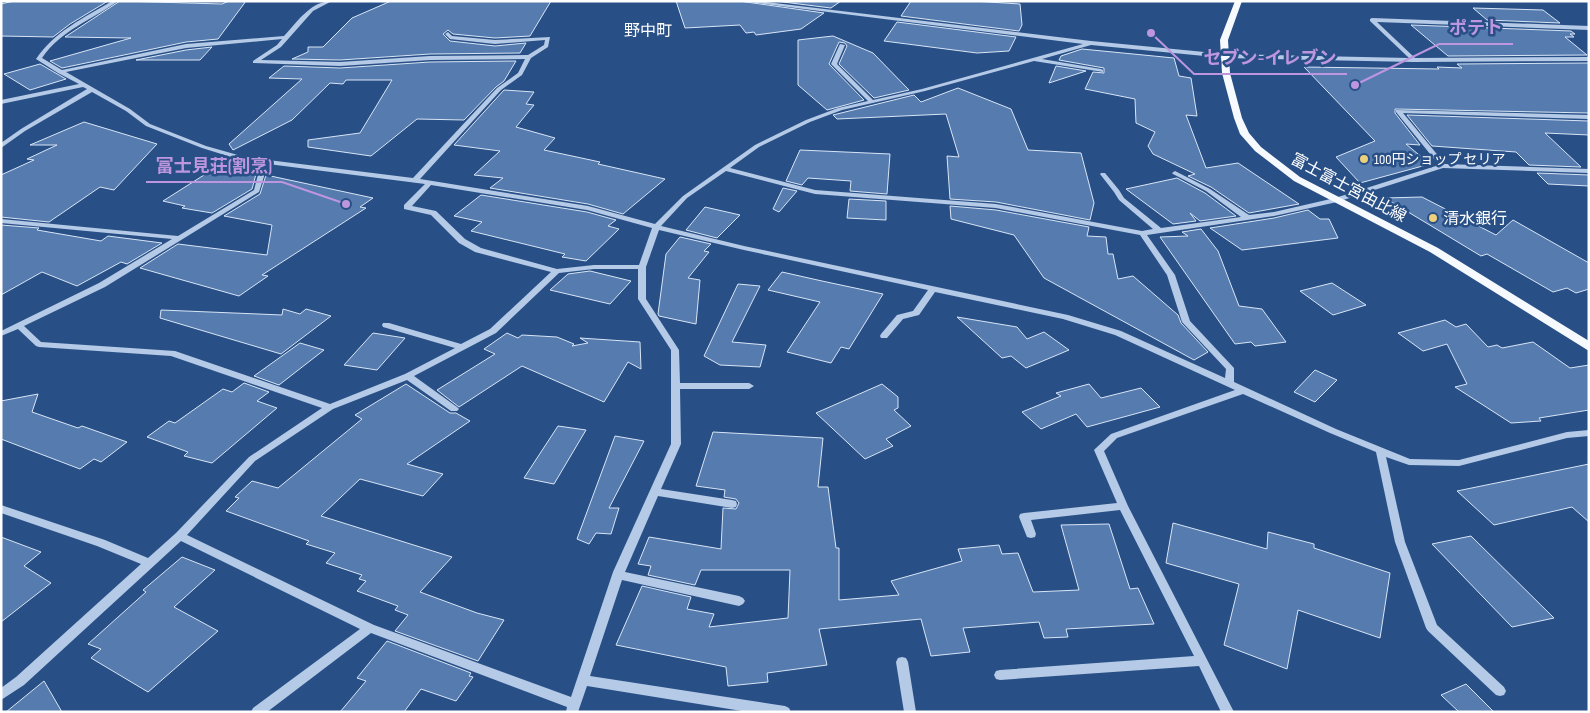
<svg xmlns="http://www.w3.org/2000/svg" width="1590" height="713" viewBox="0 0 1590 713" font-family="'Sofia Sans Condensed','Noto Sans JP',sans-serif">
  <style>
    .building { fill: #567baf; stroke: #d8e5f6 }
    .lines { fill: none; stroke-linecap: round; stroke-linejoin: round }
    .minor { fill: #b4cae7; fill-rule: evenodd }
    .major { fill: #f6f9fe; fill-rule: evenodd }
    .poi-dot { fill: #eecf7b; stroke: #295086; stroke-width: 2 }
    .labels { text-anchor: middle; stroke-width: 5; stroke-linejoin: round; paint-order: stroke }
    .far-poi-label { font-size: 14px; fill: #fff; stroke: #295086; text-anchor: start }
    .far-quarter-label { font-size: 16px; fill: #fff; stroke: #295086 }
    .street-label { font-size: 16px; fill: #fff; stroke: #295086 }
    .poi-label { font-size: 16px; fill: #fff; stroke: #295086; text-anchor: start }
    .leader { fill: none; stroke: #bd96df; stroke-width: 2 }
    .callout-dot { fill: #bd96df; stroke: #295086; stroke-width: 2 }
    .callout-label { font-size: 18px; text-anchor: middle; font-weight: bold; fill: #bd96df; stroke: #295086; stroke-width: 5; stroke-linejoin: round; paint-order: stroke }
  </style>
  <rect width="100%" height="100%" fill="#295086"/>
  <path class="building" d="M14,1H108L70,24L53,37L1,36V4Z
    M120,1L222,4L229,1H246L218,39L186,42L62,68L50,61L131,38L65,37Z
    M391,1H551L530,36L495,38L453,34L448,30L443,34L450,41L495,46L526,43L520,53L430,54L340,60L292,59L308,52V47H323L352,18Z
    M676,1H739L824,13L801,29L756,35L754,32L746,33L740,25L685,28Z
    M775,1H841L831,8Z
    M911,1H973L1020,4L1022,25L1019,31L901,16Z
    M1473,8L1543,10L1560,23L1487,20Z
    M897,22L1016,37L1009,51L977,53L884,41Z
    M1411,25L1571,31L1575,34H1570L1574,37H1565L1587,55L1448,56Z
    M833,36L873,53L909,90L874,98L839,64L847,46L845,43L839,42L829,64L864,100L827,110L798,85V40Z
    M212,47L200,60H136L186,50Z
    M1082,49L1174,58L1179,76L1191,78L1197,116L1186,115L1206,168L1238,163L1299,204L1249,213L1211,187L1188,176L1195,174L1153,154L1148,146L1155,132L1136,123L1135,99L1085,89L1093,72L1104,73V68L1059,60L1061,56Z
    M516,61L504,81L496,87L464,120L417,119L371,156L308,147V140L360,133L392,80H346L343,84L330,83L292,120L233,150L229,144L302,79L269,78L284,66L340,68L430,62Z
    M1589,63V113L1395,109V113L1420,145L1406,144L1430,164L1360,183L1336,157L1375,141L1304,67L1439,69L1437,67L1462,68L1457,64Z
    M40,64L66,79L30,90L4,74Z
    M1056,66L1086,71L1049,83Z
    M958,88L1011,109L1028,150L1081,153L1094,203L1090,220L996,202L950,199L947,156L959,157L946,114L837,119L833,115L914,95L921,102Z
    M504,90L534,92L526,104L534,105L516,127L555,138L544,150L600,162L598,164L665,179L623,214L588,204L490,188L503,178L474,175L500,151L454,145Z
    M1407,115L1589,121V135L1545,133L1581,167L1529,165L1516,152L1432,146Z
    M84,122L157,144L114,190L100,187L49,222L1,217V175L34,160L27,159L57,145H30Z
    M800,150L890,154L887,194L850,191L851,181L808,178L802,185L786,181Z
    M215,168L256,174L252,189L212,213L182,208L185,206L163,201Z
    M1537,173L1589,175V186L1548,184Z
    M266,175L373,198L360,207L366,208L262,275L268,276L239,296L140,268L178,244L267,255L272,225L224,216L260,194Z
    M1177,178L1205,193L1236,216L1200,221L1190,213L1196,221L1173,224L1126,189Z
    M783,188L797,191L779,212L773,209Z
    M481,195L587,212L616,220L608,226L619,229L586,261L562,257L565,254L471,231L482,222L454,216Z
    M1422,197L1496,235L1513,220L1589,263V289L1576,293L1567,288L1553,292L1487,254L1481,256L1385,198Z
    M849,199L886,201V220L847,218Z
    M950,206L996,210L1089,227L1087,236L1106,237L1108,254H1113L1118,279L1133,276L1178,315L1181,323L1208,352L1194,360L1044,278L1014,235L951,219Z
    M705,207L740,215L717,238L686,230Z
    M1308,210L1320,219H1329L1338,238L1242,250L1210,228L1274,218Z
    M1,225L39,228L37,230L101,241L108,236L162,243L127,264L121,262L77,286L42,272L1,295Z
    M1201,229L1218,251L1239,306L1262,309L1286,342L1255,346L1251,342L1235,344L1160,237L1188,236L1182,232Z
    M680,237L711,244L704,251L709,252L688,278L700,280L696,324L659,316L658,314L666,254Z
    M590,271L631,281L610,304L550,290L568,274Z
    M782,272L822,281L883,294L849,349L841,347L831,363L787,352L820,302L768,290Z
    M1332,283L1366,305L1333,315L1300,291Z
    M738,284L760,286L732,342L766,345L760,367L720,365L704,356Z
    M283,309L300,314L306,309L331,316L281,354L160,318L161,310L282,315Z
    M957,317L1017,327L1027,339L1044,332L1069,350L1026,368L1011,356L1002,358Z
    M1445,320L1456,327L1466,324L1488,347L1497,345L1502,348L1533,342L1570,368L1589,365V410L1539,418L1541,421L1511,423L1455,387L1467,384L1447,344L1423,351L1398,333Z
    M373,333L405,338L377,370L344,365Z
    M507,333L518,338L522,335L557,337L574,344L572,346L588,343L580,338L640,342L641,369L628,362L604,402L522,366L459,407L437,390L495,354L484,349Z
    M300,343L324,350L279,385L254,376Z
    M1315,370L1337,380L1315,402L1294,392Z
    M244,383L269,392L257,401L277,408L212,463L184,456L188,452L147,437L169,421L175,423L223,389L232,392Z
    M406,384L450,413H456L470,421L407,464L443,474L423,496L360,479L321,516L452,557L420,592L477,613L504,620L478,661L395,631L408,615L395,610L398,606L357,591L366,581L359,579L362,575L326,563L335,553L306,544L309,541L226,511L239,498L235,497L252,481L278,488L362,419L355,415Z
    M882,384L898,397V408L894,410L911,426L886,439L893,446L865,459L816,413Z
    M1089,384L1101,398L1141,388L1160,407L1087,427L1076,414L1041,429L1022,412L1061,396L1056,393Z
    M38,394L32,412L78,428L82,426L127,442L101,462L94,459L80,469L1,439V401Z
    M558,426L586,430L554,484L524,478Z
    M713,432L823,438L818,487H828L836,548H839V600L899,595L891,581L962,561L958,549L999,545L1002,554L1018,553L1033,592L1079,590L1061,525L1109,524L1130,589L1138,588L1154,624L1066,629L1068,637L1044,638L1039,622L963,628L970,652L931,656L921,619L819,629L827,665L767,673L768,682L728,686L726,667L616,645L642,586L691,597L687,609L714,614L709,627L788,618L790,570H701L695,585L648,575L651,566L638,564L649,537L721,549L723,508L736,509L739,503L736,499L724,497L725,490L696,486Z
    M615,436L644,441L609,508H619L611,534L596,533L589,544L577,539Z
    M1589,464V522L1572,507L1494,525L1457,491Z
    M1173,523L1267,549L1268,532L1314,544V548L1390,573L1380,638L1298,610L1287,669L1224,645L1239,584L1166,563Z
    M1471,536L1554,618L1512,627L1432,544Z
    M1,537L41,552L24,566L51,583L1,622Z
    M182,557L215,570L174,607L218,631L148,692L91,658L101,649L88,644L146,592L143,590Z
    M387,641L471,673L469,676L473,677L456,701L421,689L404,712H340L366,681L357,678Z
    M44,681L62,712H6Z
    M1466,684L1494,712H1459L1441,695Z"/>
  <g class="lines">
    <path class="minor" d="M112,1H118C92,20 61,30 42,58L62,70L186,44L284,36C298,21 311,1 332,1L313,11L281,47L261,60L340,62L430,56L528,55L544,45L545,40L495,44L450,39L445,34L448,32L452,36L495,40L550,37L548,47L531,58L522,75L501,90L420,179L588,206L655,224L683,196L755,145L806,120L838,108L868,101L831,64L840,44L845,45L837,64L873,100L922,89L1083,44L741,1H757L1091,41L1225,54L1409,58L1370,21V19L1372,18L1589,26V30L1377,22L1415,58L1589,57V61L1414,62L1225,58L1091,45L1042,59L1101,69L1103,70V72L1034,61L925,91L842,110L810,122L759,147L730,168L815,190L996,204L1142,231L1153,229L1119,200L1114,192L1100,174L1101,173H1105L1119,190L1124,198L1161,228L1241,217L1206,191L1173,174L1172,173L1175,171L1210,189L1249,215L1274,212L1335,198L1439,165L1396,112V110L1589,115V119L1403,113L1445,164L1589,169V173L1443,168L1337,202L1274,216L1147,235L1175,275L1190,321L1234,368V382L1336,429L1410,459L1459,460L1567,432L1589,430V436L1567,438L1459,466L1409,465L1386,457L1405,542L1437,625L1504,687L1506,691L1504,695L1500,696L1496,695L1428,631L1426,628L1395,542L1376,452L1330,433L1243,394L1117,438L1104,451L1128,506L1234,712H1221L1199,666L1000,680L996,679L994,675L996,671L1000,670L1194,656L1120,510L1031,520L1036,534L1035,537L1031,538L1027,537L1019,517L1020,514L1024,513L1117,503L1094,450L1096,448L1111,434L1235,390L1115,335L1063,319L935,292L919,315L903,319L887,338H881L880,336L881,334L897,315L913,311L928,290L744,250L659,230L646,267V299L679,350L680,383H749L754,386L749,389H680L681,444L661,489L732,500L736,501L737,504L736,507L732,508L658,496L625,572L739,596L743,598L745,601L743,604L739,606L622,580L590,676L785,706L789,708L791,712H748L587,686L578,712H566L567,707L371,633L267,712H251L253,708L360,629L181,541L24,685L1,700V688L16,677L141,564L97,546L1,513V505L105,540L148,558L176,533L249,457L322,408L171,356L39,347L36,346L18,329L1,336V331L99,283L172,239L1,223V219L178,236L254,190L261,163L244,161L202,148L146,126L126,111L92,92L25,131L1,148V143L21,129L87,89L83,87L1,104V100L79,84L58,73L36,59C55,31 84,18 112,1ZM282,39L277,45L253,61V63L340,66L430,60L525,59L518,73L497,88L413,178L245,157L206,146L150,124L130,109L66,72L186,48ZM268,164L425,184L404,205V209L431,215L459,243L475,252L551,272L490,329L461,344L389,323H383L382,325L383,327L455,348L405,374L330,404L175,351L41,342L24,326L105,287L259,192ZM726,171L815,194L996,208L1140,235L1167,275L1182,322L1226,369L1225,378L1121,331L1068,315L744,246L661,226L687,198ZM431,185L587,210L652,228L639,265H594L557,269L481,248L465,239L436,211L412,206ZM594,269H638V299L671,350V444L613,572L571,697L374,625L187,535L255,461L333,409L407,380L451,411H457L459,409L457,407L414,376L496,333L559,273Z
      M902,657L906,658L908,662L916,712H904L896,662L898,658Z"/>
    <path class="major" d="M1235,1H1242L1228,40L1230,73L1242,118L1249,133L1261,147L1300,177L1438,248L1589,341V351L1430,252L1294,181L1255,151L1240,134L1234,118L1222,73L1220,40Z"/>
  </g>
  <g class="poi-dot">
    <circle cx="1364" cy="159" r="5"/>
    <circle cx="1433" cy="218" r="5"/>
  </g>
  <g class="labels">
    <g class="far-poi-label">
      <text x="1374" y="164">100円ショップ セリア</text>
    </g>
    <g class="far-quarter-label">
      <text x="648" y="36">野中町</text>
    </g>
    <g class="street-label">
      <text transform="translate(1349 187) rotate(28)" y="6">富士富士宮由比線</text>
    </g>
    <g class="poi-label">
      <text x="1443" y="224">清水銀行</text>
    </g>
  </g>
  <path class="leader" d="M1355 85L1439 44H1513M1151 33L1194 74H1347M346 204L282 182H146"/>
  <g class="callout-dot">
    <circle cx="1355" cy="85" r="5"/>
    <circle cx="1151" cy="33" r="5"/>
    <circle cx="346" cy="204" r="5"/>
  </g>
  <g class="callout-label">
    <text x="1476" y="34">ポテト</text>
    <text x="1270" y="64">セブン-イレブン</text>
    <text x="214" y="172">富士見荘(割烹)</text>
  </g>
  <rect width="1590" height="713" fill="none" stroke="#ffffff" stroke-width="5"/>
</svg>
